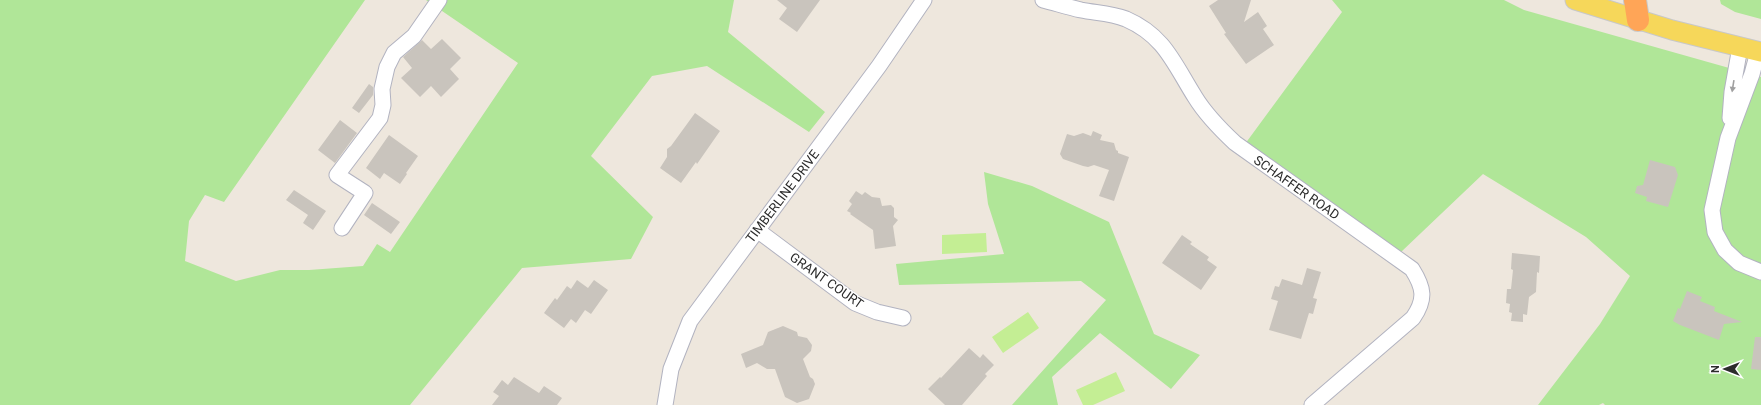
<svg xmlns="http://www.w3.org/2000/svg" width="1761" height="405" viewBox="0 0 1761 405" font-family="Roboto,sans-serif">
  <style>
    .green { fill: #b0e698 }
    .pitch { fill: #c4ee94 }
    .building { fill: #c9c4bd }
    .lines { fill: none; stroke-linecap: round; stroke-linejoin: round }
    .minor-casing { stroke: #b2b3c0; stroke-width: 17 }
    .major-casing { stroke: #c8c8c8; stroke-width: 21 }
    .highway-casing { stroke: #c8c8c8; stroke-width: 24 }
    .minor { stroke: #fff; stroke-width: 15 }
    .major { stroke: #f6d75a; stroke-width: 19 }
    .highway { stroke: #ffa557; stroke-width: 22 }
    .oneway { fill: #a0a0a0 }
    .labels { text-anchor: middle; stroke-width: 3; stroke-linejoin: round; paint-order: stroke }
    .street-label { font-size: 13px; fill: #2c2c2c; stroke: #fff }
  </style>
  <rect width="100%" height="100%" fill="#eee7dd"/>
  <path class="green" d="M0,0H365L224,202L205,195L189,221L185,261L236,281L280,270H309L363,266L377,244L390,252L518,63L426,0H734L728,32L825,112L809,132L707,66L652,76L591,156L653,217L631,259L522,268L410,405H0Z
    M1332,0H1504L1524,10L1761,77V405H1605L1603,403L1599,405H1538L1600,324L1630,276L1586,237L1483,174L1401,252L1245,144L1342,12Z
    M1720,0H1761V19L1735,12L1721,4Z
    M984,172L1032,186L1109,222L1154,334L1200,355L1171,389L1100,333L1052,377L1058,405H1012L1106,300L1081,281L899,285L896,264L1004,254L988,204Z"/>
  <path class="pitch" d="M986,233L987,252L942,254V235Z
    M1028,312L1039,328L1003,353L992,337Z
    M1116,372L1125,391L1093,405H1083L1076,390Z"/>
  <path class="building" d="M777,0H820L797,32L779,19L787,8Z
    M1218,0H1251L1244,22L1258,12L1267,26L1263,29L1274,45L1246,64L1224,34L1226,33L1209,6Z
    M442,39L461,58L450,69L459,79L441,97L431,86L420,97L401,78L412,68L403,57L422,40L431,49Z
    M369,84L373,87V95L359,113L352,108Z
    M695,113L720,131L697,164L696,162L681,183L660,168L667,157V149L671,146Z
    M340,120L357,133L335,163L318,150Z
    M1093,131L1102,135L1100,140L1114,143L1116,150L1118,151V153L1129,157L1114,201L1099,196L1109,170L1094,165L1088,167L1083,166L1063,159L1060,154L1067,134L1074,136L1083,133L1091,136Z
    M389,135L418,156L406,173L407,174L400,184L384,173L380,179L366,168Z
    M1650,160L1675,167L1678,175L1668,207L1646,201L1647,197L1635,193L1637,186L1643,185Z
    M294,190L326,211L313,230L303,223L308,215L286,200Z
    M856,191L862,195L865,192L872,197L880,198L882,206L891,205L894,208V217L898,220L893,226L896,246L875,249L873,230L850,214L851,213L847,211L852,204L849,201Z
    M372,203L400,222L391,234L364,215Z
    M1182,235L1192,242L1190,244L1209,257L1207,260L1217,267L1201,290L1162,263Z
    M1512,253L1540,256L1539,273L1537,272L1536,292L1529,297L1527,315L1523,314V322L1511,321L1512,313L1509,312L1510,304L1506,303L1507,289H1511L1513,270L1511,269Z
    M1307,268L1321,272L1313,298L1317,299L1313,314L1309,313L1301,339L1269,330L1278,301L1271,299L1275,286L1279,287L1282,279L1302,285Z
    M577,280L588,288L594,280L608,290L591,314L585,310L576,323L571,319L564,328L544,313L555,298L557,300L567,286L571,289Z
    M1687,291L1702,297L1700,301L1715,307L1714,311L1742,322L1724,324L1719,340L1680,325L1673,321L1678,308L1680,309Z
    M783,326L797,332L798,336L807,338L812,345L811,351L803,359L810,377L813,379L815,384L809,399L797,403L785,397L775,369H767L757,363L746,368L741,354L763,345L768,332Z
    M1755,337H1761V370L1751,369Z
    M969,348L980,358L983,354L994,365L985,374L987,376L962,405H945L928,389L940,377L941,378Z
    M514,377L539,393L544,386L562,398L557,405H492L499,396L493,392L502,380L508,385Z"/>
  <g class="lines">
    <defs>
      <path id="minor" d="M1043,0C1055,3 1068,7 1081,10C1096,13 1111,13 1126,19C1165,36 1174,64 1195,97C1206,115 1220,129 1235,143L1412,269C1424,288 1426,299 1413,318L1312,405
        M1758,52L1752,74L1728,138L1712,210L1715,232L1725,250L1739,263L1761,272
        M1730,118L1732,92L1740,47
        M342,228L365,193L337,175L380,118L383,105L382,89L387,67L394,53L414,36L439,0
        M757,230L855,303L877,312L903,318
        M665,405L671,369L690,321L879,66L924,0"/>
      <path id="major" d="M1575,0L1672,30L1761,52"/>
      <path id="highway" d="M1635,0L1638,20"/>
    </defs>
    <use href="#minor" class="minor-casing"/>
    <use href="#major" class="major-casing"/>
    <use href="#highway" class="highway-casing"/>
    <use href="#minor" class="minor"/>
    <use href="#major" class="major"/>
    <use href="#highway" class="highway"/>
  </g>
  <defs><path id="oneway-solid" d="M-6-.8H1V-3.2L6.5 0L1 3.2V.8H-6Z"/></defs>
  <use class="oneway" href="#oneway-solid" transform="translate(1733 86) rotate(99)"/>
  <g class="labels">
    <g class="street-label">
      <text transform="translate(1297 187) rotate(35)" y="5">SCHAFFER ROAD</text>
      <text transform="translate(782 196) rotate(-53)" y="5">TIMBERLINE DRIVE</text>
      <text transform="translate(827 280) rotate(35)" y="5">GRANT COURT</text>
    </g>
  </g>
  <g transform="translate(1725 369) rotate(270)" stroke="#ffffff" stroke-width="3" paint-order="stroke">
  <path d="M0-3L7 15L0 10L-7 15Z" fill="#2c2c2c"/>
  <text y="-6" font-size="11" font-weight="bold" text-anchor="middle" fill="#2c2c2c">N</text>
  </g>
</svg>
